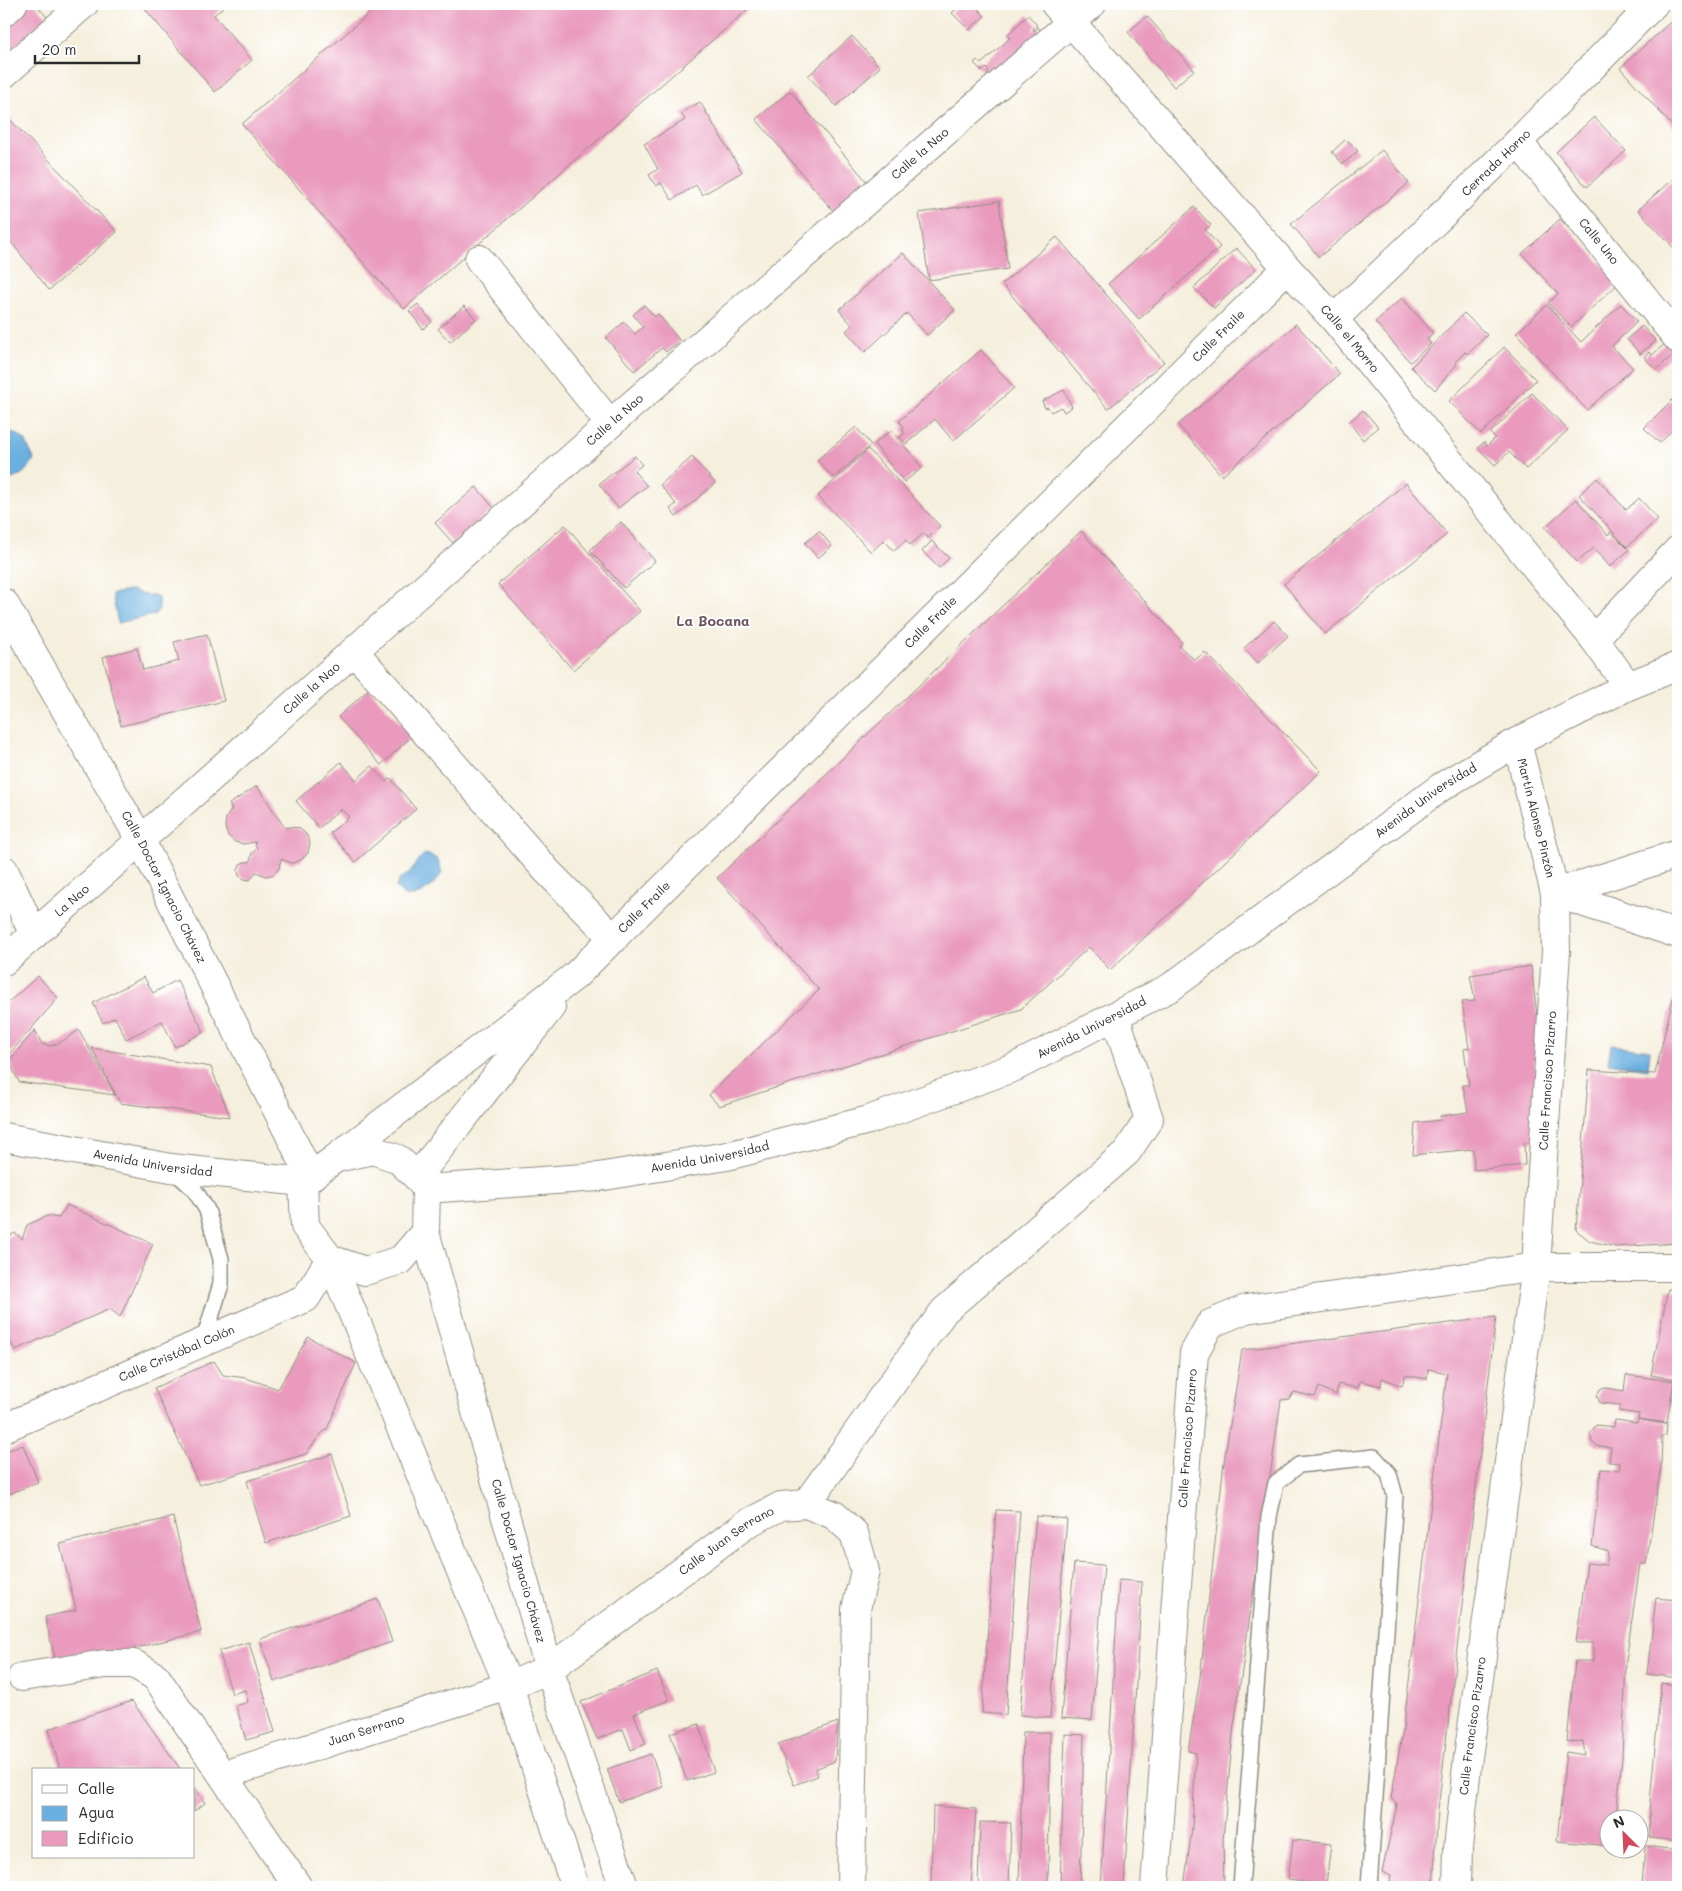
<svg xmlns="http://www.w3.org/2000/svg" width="1682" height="1891" viewBox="0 0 1682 1891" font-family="Mali,sans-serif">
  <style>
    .water { fill: #69afdf; stroke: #4a6d85 }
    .building { fill: #e99abd }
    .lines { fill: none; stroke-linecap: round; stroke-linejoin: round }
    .service-casing { stroke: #908d84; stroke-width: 18 }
    .minor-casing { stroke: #908d84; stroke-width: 30 }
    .tertiary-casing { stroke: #908d84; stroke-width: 30 }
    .secondary-casing { stroke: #908d84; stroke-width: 30 }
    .primary-casing { stroke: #908d84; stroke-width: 30 }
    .service { stroke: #fff; stroke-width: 15 }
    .minor { stroke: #fff; stroke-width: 28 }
    .tertiary { stroke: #fff; stroke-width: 28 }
    .secondary { stroke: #fff; stroke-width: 28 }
    .primary { stroke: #fff; stroke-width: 28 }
    .labels { text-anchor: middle; stroke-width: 4; stroke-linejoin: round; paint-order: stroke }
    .street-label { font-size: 12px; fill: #2b2b2b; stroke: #fff }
    .neighbourhood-label { font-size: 14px; font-weight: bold; fill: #6e525e; stroke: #fff }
  </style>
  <rect width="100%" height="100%" fill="#fff"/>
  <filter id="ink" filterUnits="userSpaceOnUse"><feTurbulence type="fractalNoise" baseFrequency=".02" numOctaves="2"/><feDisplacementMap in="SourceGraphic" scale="10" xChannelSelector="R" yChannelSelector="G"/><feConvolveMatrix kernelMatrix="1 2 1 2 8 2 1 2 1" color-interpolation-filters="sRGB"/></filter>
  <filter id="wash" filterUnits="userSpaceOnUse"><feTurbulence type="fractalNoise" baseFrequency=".0096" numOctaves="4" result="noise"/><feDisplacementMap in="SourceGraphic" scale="20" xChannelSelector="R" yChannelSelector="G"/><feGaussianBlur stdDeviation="1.12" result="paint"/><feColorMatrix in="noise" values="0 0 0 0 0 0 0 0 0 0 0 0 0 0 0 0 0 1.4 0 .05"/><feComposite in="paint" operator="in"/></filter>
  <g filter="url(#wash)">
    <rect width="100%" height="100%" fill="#f5efdd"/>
    <path class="water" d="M4,430L17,434L25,440L34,459C27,472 19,478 4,481Z
      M132,590L144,595H154L158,598L159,610L154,615L118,623L112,594Z
      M425,854L432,856L438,860L442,873C433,887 420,898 404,896L396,887C401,873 406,879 412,870C417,864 418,859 425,854Z
      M1611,1045L1650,1050L1648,1069L1608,1063Z"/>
    <g id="blocks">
      <path class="building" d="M22,4H35L47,17L4,56V20Z
        M141,4H227L214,15L252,60L215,92Z
        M380,4H754L404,309L242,124Z
        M962,4H973L985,16L969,30L952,13Z
        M1028,15L1037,25L1033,29L1034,31L1038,27L1041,31L991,78L987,74L989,71L986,68L982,71L974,63L977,60L981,64L1010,38L1007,35Z
        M1678,15V132L1620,68Z
        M1147,16L1194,70L1174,87L1128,32Z
        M852,36L880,67L836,106L808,76Z
        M790,91L874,190L840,219L756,119Z
        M700,102L742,172L702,195L696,185L672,200L661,183L656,186L649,175L658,169L644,144L685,120L681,113Z
        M4,113L117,232L49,290L4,233Z
        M1594,117L1626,151L1587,187L1556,152Z
        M1346,139L1358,151L1343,164L1332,152Z
        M1382,150L1409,183L1319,257L1291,224Z
        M1678,174V244L1674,248L1638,210Z
        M999,201L1008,269L929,280L919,213Z
        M1194,207L1211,225L1205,230L1220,247L1139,319L1108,284Z
        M1560,219L1619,283L1571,327L1548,303L1558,294L1522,254Z
        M1057,237L1164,362L1108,409L1002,284Z
        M1236,248L1256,269L1214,308L1194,288Z
        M903,253L955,310L927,335L907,313L865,352L846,331L852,325L839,310Z
        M1402,298L1433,333L1427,339L1431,344L1410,362L1375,322Z
        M418,304L432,322L423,329L409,311Z
        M1621,304L1637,322L1612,346L1633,368L1587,410L1516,333L1547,305L1581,342Z
        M644,305L655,317L658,314L680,341L666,352L662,348L634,371L606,338L624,322L635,334L643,327L633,315Z
        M464,306L476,319L450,342L438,329Z
        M1464,313L1487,335L1468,354L1465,352L1455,362L1457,364L1435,390L1411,367Z
        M1296,324L1340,374L1222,476L1178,425Z
        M1642,326L1656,341L1640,354L1627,339Z
        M1667,342L1676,352L1656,370L1644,357L1649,352L1652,355Z
        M1504,347L1536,380L1481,434L1449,401Z
        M981,350L1014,388L953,441L935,419L906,444L900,437L905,433L902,429L904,427L899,421Z
        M1064,390L1072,407L1064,412L1061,407L1051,412L1048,407L1045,408L1042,401Z
        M1532,393L1568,430L1526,469L1509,452L1495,465L1478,448L1484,442L1487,446L1495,438L1490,433Z
        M1678,394V424L1660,443L1644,428Z
        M1363,410L1378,427L1363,440L1349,422Z
        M856,427L871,445L833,478L817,460Z
        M892,430L922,468L904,482L874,444Z
        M868,449L940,526L928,538L924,533L910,545L906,540L894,551L884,540L871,552L818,496Z
        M635,456L642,465L634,471L647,486L618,508L599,484Z
        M692,457L715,483L676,517L670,509L676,504L660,485Z
        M1597,478L1626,510L1639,498L1658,519L1627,547L1579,495Z
        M1406,483L1447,534L1325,634L1284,584Z
        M476,487L494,508L453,543L435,523Z
        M1576,499L1608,535L1611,532L1629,550L1610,567L1594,548L1577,562L1545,527Z
        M621,522L655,561L624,588L590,550Z
        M565,525L640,611L573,670L498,584Z
        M819,531L832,546L818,558L805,543Z
        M1081,531L1182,642L1179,646L1195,660L1205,652L1321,771L1110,970L1089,947L1021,1009L719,1106L709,1095L819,990L717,878Z
        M932,541L949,558L939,568L922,551Z
        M1274,621L1288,636L1258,663L1244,648Z
        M207,634L224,701L121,726L103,657L137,648L143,670L179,661L174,642Z
        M369,689L412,736L381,765L338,717Z
        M341,762L356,780L372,766L386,782L390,778L416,809L355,862L330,833L349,817L341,809L319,828L296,801Z
        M1678,767V783L1673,769Z
        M257,786L285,828L290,827L299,828L306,834L310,843L308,853L301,860L292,863L281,859L279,868L274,874L266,876L256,872L250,880L244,879L239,876L238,870L240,864L245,862H250L252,853L257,849L255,842L244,844L235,842L228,836L225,827L226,818L232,808L229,804Z
        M1531,966L1540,1040L1535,1041L1540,1059L1534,1060L1540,1089L1538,1115L1531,1117L1535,1142L1524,1143L1525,1165L1474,1170L1473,1149L1413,1155L1415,1123L1441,1120L1440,1116L1468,1112L1463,1085H1469L1464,1049L1469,1048L1462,1002L1475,1001L1470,975Z
        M38,976L58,998L4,1060V1006Z
        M144,977L153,993L177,980L204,1032L175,1047L162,1021L126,1039L115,1017L103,1023L93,1003Z
        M1678,977V1243L1616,1247L1590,1241L1576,1230L1589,1070L1655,1074Z
        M35,1030L42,1044L51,1046L61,1042L79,1030L115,1095L19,1082L9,1061Z
        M92,1048L211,1067L230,1117L120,1103Z
        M67,1205L153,1244L120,1317L110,1309L15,1350L4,1331V1239L15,1233L22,1239L27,1225L47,1216L59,1218Z
        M1668,1289L1678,1291V1380L1651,1375Z
        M1496,1317L1438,1810L1433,1887H1389L1391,1876L1382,1872L1397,1805L1391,1798L1403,1730L1447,1373L1428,1369L1427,1379L1405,1375L1402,1386L1382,1378L1381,1386L1360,1381L1358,1388L1338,1384L1336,1395L1319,1387L1315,1397L1294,1392L1289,1399L1281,1400L1233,1733L1223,1839L1224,1887H1184L1192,1828L1196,1753L1188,1751L1200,1678L1224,1462L1242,1350Z
        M308,1337L356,1363L327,1429L320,1435L306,1454L199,1485L154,1388L214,1361L223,1375L246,1378L278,1389Z
        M1626,1375L1674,1381L1667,1423L1638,1419L1639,1414L1619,1411L1620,1405L1600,1403L1597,1396L1600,1389L1607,1388L1624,1391Z
        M1638,1419L1667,1424L1666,1436H1662L1661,1467L1646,1564H1640L1626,1661L1622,1758L1616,1818H1610V1846L1557,1841L1566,1752L1585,1755L1583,1741L1567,1742L1575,1661H1593V1643H1576L1587,1563L1606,1565L1607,1560L1608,1551L1592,1546L1601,1469L1619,1470L1620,1463L1609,1462L1611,1447L1597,1446L1592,1442L1590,1434L1596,1425L1614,1427L1615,1420L1637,1423Z
        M23,1445L38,1482L4,1496V1452Z
        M332,1454L351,1516L266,1543L247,1481Z
        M996,1510L1020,1511L1006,1715L982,1713Z
        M1036,1516L1067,1519L1050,1718L1020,1715Z
        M173,1517L201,1632L57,1667L45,1617L76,1610L60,1544Z
        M1074,1563L1104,1565L1092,1720L1061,1718Z
        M1119,1580L1142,1582L1124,1887H1101Z
        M1656,1598L1678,1600V1678L1647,1674Z
        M378,1599L392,1642L274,1682L260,1639Z
        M249,1642L275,1732L246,1740L236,1706L248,1702L245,1690L232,1694L219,1651Z
        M657,1671L669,1700L634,1714L646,1744L631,1750L623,1729L597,1739L581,1702Z
        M1661,1683L1678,1685V1841L1650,1838L1649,1813Z
        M132,1701L181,1770H60L49,1729Z
        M838,1722L835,1761L815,1769L818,1776L794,1785L778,1744Z
        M699,1724L714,1772L687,1781L670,1733Z
        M1023,1732H1050L1048,1887H1019Z
        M1065,1734L1084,1735L1080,1887H1060Z
        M651,1754L663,1787L619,1802L607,1769Z
        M194,1787L205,1803L194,1811Z
        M933,1806L976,1809L971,1887H931Z
        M980,1822L1011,1823L1009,1887H978Z
        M1293,1840L1331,1844L1326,1885L1288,1880Z
        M1645,1846L1678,1850V1887H1642Z"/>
    </g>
  </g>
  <g filter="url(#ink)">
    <use href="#blocks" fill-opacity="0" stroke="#908d84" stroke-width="1"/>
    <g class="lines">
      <defs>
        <path id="service" d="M174,1171L194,1189L207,1210L221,1259V1284L203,1343
          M1241,1887L1269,1517L1276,1483L1299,1465L1374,1457L1389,1474L1395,1496L1369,1887"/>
        <g id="minor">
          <path id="s1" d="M1055,4L1287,268L1334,319L1594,639L1628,686"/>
          <path id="s2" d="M1518,142L1678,339"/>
          <path d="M479,259L610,424"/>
          <path id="s3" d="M1334,319L1518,142L1654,4"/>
          <path id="s4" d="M4,603L141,841L311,1177"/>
          <path d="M1594,639L1678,550"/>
          <path d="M354,651L547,871L614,939"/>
          <path d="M4,870L34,935"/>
          <path d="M1555,893L1678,934"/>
          <path d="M1555,893L1678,854"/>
          <path id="s5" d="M4,961L610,424L1092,4"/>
          <path id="s6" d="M336,1158L575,976L1287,268"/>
          <path d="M417,1177L551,1007"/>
          <path id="s7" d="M4,1428L306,1298L330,1259"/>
          <path d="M806,1504L944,1311L1127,1152L1149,1119L1115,1016"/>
          <path d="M22,1677L105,1664H134L156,1677L298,1887"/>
          <path id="s8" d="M223,1775L509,1686L549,1669L748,1523L781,1506L806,1504L834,1515L854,1533L865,1571L856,1609L851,1887"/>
          <path id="s9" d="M1155,1887L1194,1353L1210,1324L1246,1309L1536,1267H1678"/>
          <path id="s10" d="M1457,1887L1458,1848L1468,1757L1536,1267L1556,951L1555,893L1517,742"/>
        </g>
        <g id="tertiary">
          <path d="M4,74L84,4"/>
          <path id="s11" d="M425,1232L549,1669L624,1887"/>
          <path d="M330,1259L509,1686L575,1887"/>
        </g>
        <g id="secondary">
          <path id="s12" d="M4,1137L171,1168L303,1182L336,1158L373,1150L398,1159L417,1177L426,1189L425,1232L401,1260L365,1271L330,1259L305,1226L303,1182"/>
          <path id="s13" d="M426,1189L598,1177L727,1156L869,1120L1015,1067L1171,987L1441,787L1517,742L1628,686L1678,666"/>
        </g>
        <path id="primary" d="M4,12L13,4"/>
      </defs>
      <use href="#service" class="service-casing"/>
      <use href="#minor" class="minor-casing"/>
      <use href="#tertiary" class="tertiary-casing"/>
      <use href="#secondary" class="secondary-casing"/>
      <use href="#primary" class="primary-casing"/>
      <use href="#service" class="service"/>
      <use href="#minor" class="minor"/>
      <use href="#tertiary" class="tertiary"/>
      <use href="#secondary" class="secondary"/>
      <use href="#primary" class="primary"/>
    </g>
  </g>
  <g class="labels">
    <g class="street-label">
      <text dy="4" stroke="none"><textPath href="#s5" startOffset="1221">Calle la Nao</textPath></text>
      <text dy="4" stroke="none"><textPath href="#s3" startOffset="225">Cerrada Horno</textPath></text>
      <text dy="4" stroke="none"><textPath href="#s2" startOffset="128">Calle Uno</textPath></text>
      <text dy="4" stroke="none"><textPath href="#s6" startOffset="1208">Calle Fraile</textPath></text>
      <text dy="4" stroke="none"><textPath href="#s1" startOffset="446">Calle el Morro</textPath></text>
      <text dy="4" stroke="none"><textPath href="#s5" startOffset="816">Calle la Nao</textPath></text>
      <text dy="4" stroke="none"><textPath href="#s6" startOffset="802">Calle Fraile</textPath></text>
      <text dy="4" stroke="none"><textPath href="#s5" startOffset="411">Calle la Nao</textPath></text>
      <text dy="4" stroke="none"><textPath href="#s13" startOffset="1096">Avenida Universidad</textPath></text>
      <text transform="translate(1536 818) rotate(76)" y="4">Martín Alonso Pinzón</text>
      <text dy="4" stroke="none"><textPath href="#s4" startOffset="326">Calle Doctor Ignacio Chávez</textPath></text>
      <text dy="4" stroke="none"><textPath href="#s5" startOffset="91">La Nao</textPath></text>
      <text dy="4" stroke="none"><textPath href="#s6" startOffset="398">Calle Fraile</textPath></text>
      <text dy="4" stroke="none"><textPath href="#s13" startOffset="691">Avenida Universidad</textPath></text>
      <text dy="4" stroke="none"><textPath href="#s10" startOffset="812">Calle Francisco Pizarro</textPath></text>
      <text dy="4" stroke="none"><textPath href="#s13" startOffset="286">Avenida Universidad</textPath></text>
      <text dy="4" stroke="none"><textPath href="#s12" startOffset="151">Avenida Universidad</textPath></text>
      <text dy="4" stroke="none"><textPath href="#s7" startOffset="188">Calle Cristóbal Colón</textPath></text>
      <text dy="4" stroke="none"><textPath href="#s9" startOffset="450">Calle Francisco Pizarro</textPath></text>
      <text dy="4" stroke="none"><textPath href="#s8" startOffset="562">Calle Juan Serrano</textPath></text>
      <text dy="4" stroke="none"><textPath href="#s11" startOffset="342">Calle Doctor Ignacio Chávez</textPath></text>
      <text dy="4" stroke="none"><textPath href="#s10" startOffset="162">Calle Francisco Pizarro</textPath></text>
      <text dy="4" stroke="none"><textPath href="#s8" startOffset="150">Juan Serrano</textPath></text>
    </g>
    <g class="neighbourhood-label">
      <text x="713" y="626">La Bocana</text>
    </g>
  </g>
  <rect width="1682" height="1891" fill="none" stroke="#fff" stroke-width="20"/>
  <rect x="32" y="1768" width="162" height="90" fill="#ffffff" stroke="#aaaaaa"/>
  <rect x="42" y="1785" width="25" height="8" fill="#ffffff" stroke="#aaaaaa"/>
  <text x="78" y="1794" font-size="15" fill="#2b2b2b">Calle</text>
  <rect x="42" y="1806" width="25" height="15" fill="#69afdf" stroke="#aaaaaa"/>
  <text x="78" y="1818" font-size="15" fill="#2b2b2b">Agua</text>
  <rect x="42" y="1831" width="25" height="15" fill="#e99abd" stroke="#aaaaaa"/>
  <text x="78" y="1844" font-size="15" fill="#2b2b2b">Edificio</text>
  <g transform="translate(1624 1834) rotate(336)"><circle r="24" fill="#ffffff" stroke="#aaaaaa"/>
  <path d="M0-4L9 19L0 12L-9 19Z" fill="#d1495b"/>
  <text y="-8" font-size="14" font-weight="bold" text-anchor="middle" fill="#2b2b2b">N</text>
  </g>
  <path d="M35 55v8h104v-8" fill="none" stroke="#2b2b2b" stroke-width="2.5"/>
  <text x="42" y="55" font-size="15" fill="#2b2b2b" stroke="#ffffff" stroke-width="4" paint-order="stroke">20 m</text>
</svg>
